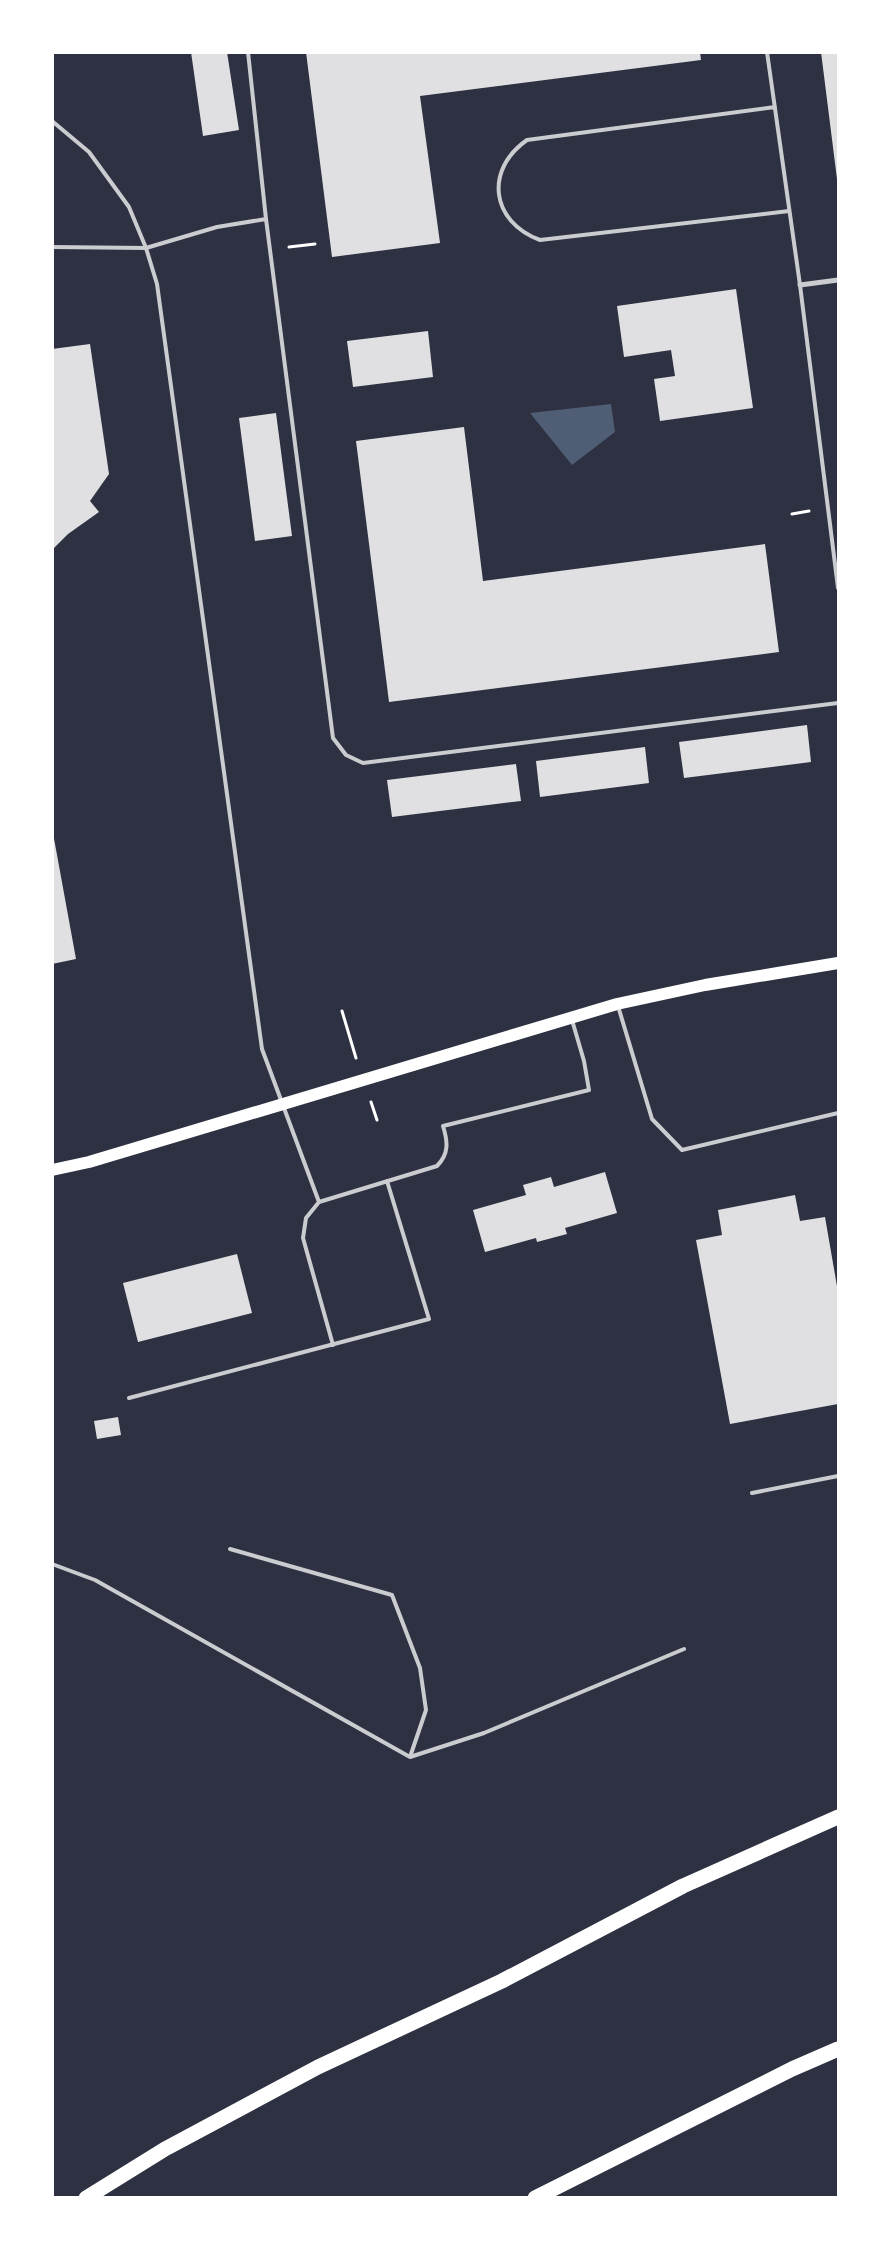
<svg xmlns="http://www.w3.org/2000/svg" width="891" height="2250" viewBox="0 0 891 2250" font-family="Signika,sans-serif">
  <style>
    .water { fill: #4f5d75 }
    .building { fill: #e0e0e3 }
    .lines { fill: none; stroke-linecap: round; stroke-linejoin: round }
    .path { stroke: #fff; stroke-width: 3 }
    .service { stroke: #caccd0; stroke-width: 4 }
    .minor { stroke: #caccd0; stroke-width: 5 }
    .primary { stroke: #fff; stroke-width: 12 }
    .motorway { stroke: #fff; stroke-width: 15 }
  </style>
  <rect width="100%" height="100%" fill="#2d3142"/>
  <path class="water" d="M611,404L615,432L572,465L530,413Z"/>
  <path class="building" d="M191,52H227L239,130L203,136Z
    M306,52H700L701,60L420,96L440,243L332,257Z
    M821,52H838V179H837Z
    M736,289L753,408L660,421L654,379L675,376L671,350L624,357L617,306Z
    M428,331L433,377L353,387L347,341Z
    M90,344L109,474L90,501L99,512L68,534L52,550V349Z
    M276,413L292,536L255,541L239,418Z
    M464,427L483,581L765,544L779,652L389,702L356,441Z
    M807,725L811,762L684,778L679,742Z
    M645,747L649,783L540,797L536,761Z
    M516,764L521,801L392,817L387,780Z
    M53,833L76,959L52,964V834Z
    M605,1172L617,1213L565,1228L567,1234L537,1242L536,1238L485,1252L473,1210L526,1195L523,1185L551,1177L554,1187Z
    M795,1195L800,1221L825,1217L838,1292V1404L730,1424L696,1240L722,1235L718,1210Z
    M237,1254L252,1313L138,1342L123,1283Z
    M118,1417L121,1435L97,1439L94,1421Z"/>
  <g class="lines">
    <path class="path" d="M289,247L315,244
      M792,514L809,511
      M342,1011L356,1058
      M371,1102L377,1120"/>
    <path class="service" d="M248,52L266,219
      M767,52L800,285L838,588
      M775,107L527,140C484,170 491,222 540,240L789,211
      M52,121L89,152L129,207L146,248L157,284L262,1049L319,1202L437,1166C449,1154 448,1142 443,1126L589,1090L584,1061L572,1020
      M52,247L146,248L217,227L266,219L333,738L346,755L363,763L838,703
      M618,1006L652,1119L682,1150L838,1113
      M319,1202L306,1218L303,1238L333,1345
      M129,1398L429,1319L387,1181
      M752,1493L838,1476
      M52,1564L95,1580L410,1757L426,1710L420,1668L392,1595L230,1549
      M410,1757L484,1733L684,1649"/>
    <path class="minor" d="M800,285L838,280"/>
    <path class="primary" d="M52,1170L89,1162L176,1136L617,1004L705,985L838,963"/>
    <path class="motorway" d="M86,2198L165,2149L318,2067L502,1981L683,1886L838,1817
      M535,2198L792,2069L838,2049"/>
  </g>
  <rect width="891" height="2250" fill="none" stroke="#ffffff" stroke-width="108"/>
</svg>
